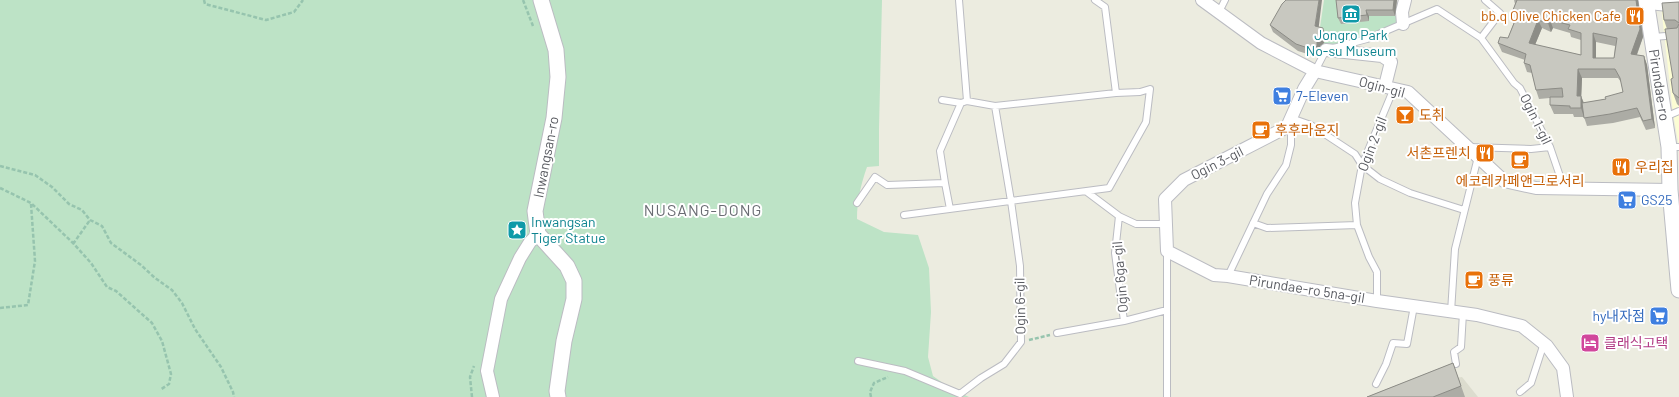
<svg xmlns="http://www.w3.org/2000/svg" width="1679" height="397" viewBox="0 0 1679 397" font-family="Barlow,'Noto Sans KR',sans-serif">
  <style>
    .commercial { fill: #fcfdd4 }
    .education { fill: #dcdcce }
    .green { fill: #bde3c6 }
    .lines { fill: none; stroke-linecap: round; stroke-linejoin: round }
    .service-casing { stroke: #bbbcc2; stroke-width: 8 }
    .minor-casing { stroke: #bbbcc2; stroke-width: 14 }
    .tertiary-casing { stroke: #bbbcc2; stroke-width: 17 }
    .path { stroke: #96c4ae; stroke-width: 2.5; stroke-dasharray: 4 2; stroke-linecap: butt }
    .service { stroke: #fff; stroke-width: 6 }
    .minor { stroke: #fff; stroke-width: 12 }
    .tertiary { stroke: #fff; stroke-width: 15 }
    .wall { fill: #acaca5; fill-rule: evenodd }
    .shaded-wall { fill: #8c8c86 }
    .building { fill: #c8c8c0; stroke: #8c8c86; fill-rule: evenodd }
    .labels { text-anchor: middle; stroke-width: 4; stroke-linejoin: round; paint-order: stroke }
    .food-label { font-size: 14px; fill: #c56008; stroke: #fff; text-anchor: start }
    .culture-label { font-size: 14px; fill: #0d838f; stroke: #fff }
    .street-label { font-size: 14px; fill: #595b61; stroke: #fff }
    .shop-label { font-size: 14px; fill: #366cbe; stroke: #fff; text-anchor: start }
    .hotel-label { font-size: 14px; fill: #b23c85; stroke: #fff; text-anchor: start }
    .quarter-label { font-size: 16px; letter-spacing: 1px; fill: #6a6c73; stroke: #fff }
  </style>
  <rect width="100%" height="100%" fill="#ecece0"/>
  <path class="commercial" d="M1661,6L1679,8V147L1673,113Z"/>
  <path class="education" d="M1462,377L1478,397H1387L1422,383Z"/>
  <path class="green" d="M0,0H882L879,129V166L867,167C861,184 857,200 857,219L884,232L918,235L929,268L931,312L928,357L933,376L950,388L969,397H0Z
    M1324,0H1375L1376,16H1400L1401,23C1383,30 1344,48 1326,45C1324,44 1321,42 1318,41Z"/>
  <g class="lines">
    <defs>
      <path id="service" d="M959,0L967,101
        M1219,12L1225,0
        M1653,37L1679,35
        M1481,38L1500,13L1485,0
        M1315,71L1326,50L1367,39L1437,9L1481,38L1514,83L1520,88L1550,147L1564,188
        M942,100L961,103L967,101L995,106L1116,93
        M1665,117L1679,111
        M1469,147L1531,149L1550,147
        M1669,147H1679
        M945,183L950,209
        M1087,192L1119,216L1115,253L1124,321
        M857,203L875,177L887,185L945,183L940,151L961,103
        M904,215L1109,188L1146,122L1150,89L1140,92L1116,93L1105,7L1095,0
        M1119,216L1136,224H1165
        M1253,223L1267,228L1357,225
        M1167,251V397
        M1228,276L1267,194L1286,165L1291,145V118L1311,125L1355,154L1362,165L1380,179L1410,193L1464,210
        M1377,301V272L1369,257L1357,225L1355,203L1362,165L1394,88
        M1451,312L1455,249L1478,157
        M1057,333L1124,321L1167,310
        M858,361L905,371L960,394L981,378L1004,364L1021,342L1020,266L1011,201L995,106
        M1456,364L1454,352L1461,347L1463,313
        M1376,384L1386,364L1393,343L1407,344L1414,306
        M1520,392L1531,383L1544,343"/>
      <path id="minor" d="M1202,0L1261,43L1315,71L1408,92L1504,181L1536,188L1670,190
        M1648,3L1679,6
        M1403,24L1402,12L1405,0
        M1326,50L1382,56L1391,62L1385,86
        M1315,71L1304,89L1287,127L1184,180L1165,199L1167,251L1214,275L1228,276L1377,301L1477,315L1522,326L1547,346L1563,368L1567,397
        M493,397L487,371L501,299L520,258L530,242L538,234"/>
      <g id="tertiary">
        <path d="M541,0L556,50L558,77L554,118L535,211L538,234L567,266L574,281V299L564,341L557,391L558,397"/>
        <path id="s1" d="M1646,0L1669,147L1670,190L1679,290"/>
      </g>
    </defs>
    <use href="#service" class="service-casing"/>
    <use href="#minor" class="minor-casing"/>
    <use href="#tertiary" class="tertiary-casing"/>
    <path class="path" d="M204,0L205,4L266,20L294,12L303,0
      M523,0L533,26
      M0,166L35,175L52,187L69,204L82,210L90,220L102,226L111,243L141,265L155,278L172,290L182,303L195,329L221,367L233,392L234,397
      M0,188L31,203L74,244L91,263L107,287L116,291L152,323L162,341L171,374L169,384L160,390
      M519,235L522,224
      M73,244L90,220
      M0,308L28,305L35,261L31,204
      M1029,340L1050,335
      M472,397L470,377L474,366
      M871,397L870,392L874,383L888,377"/>
    <use href="#service" class="service"/>
    <use href="#minor" class="minor"/>
    <use href="#tertiary" class="tertiary"/>
  </g>
  <path class="wall" d="M1336,0H1397L1395,16H1369V21L1341,24L1338,18Z
    M1514,0H1638L1643,37L1637,55L1644,56L1647,65L1655,128L1646,130L1640,117L1613,123L1587,126L1584,117H1574L1573,114H1554L1550,105V98L1539,99L1536,90L1532,73L1527,72L1524,63L1525,60L1502,52L1498,43L1508,38L1516,17L1513,10L1515,4ZM1542,28L1551,32L1553,28L1570,33L1571,37L1581,40V55L1535,45ZM1596,42L1615,46L1614,58H1596ZM1582,78H1618L1621,82L1623,92L1606,99L1584,103L1581,96Z
    M1679,2V106L1677,104L1673,93V78L1667,29L1664,20Z
    M1270,25L1319,27L1326,36L1324,43L1320,46L1319,53L1317,57L1298,51L1273,32Z
    M1453,363L1465,397H1367Z"/>
  <path class="shaded-wall" d="M1319,0H1322L1318,33L1315,26Z
    M1394,0H1397L1395,16L1393,10Z
    M1636,0H1638L1643,37L1634,62L1631,54Z
    M1366,10L1369,16V21L1367,15Z
    M1538,20L1542,28L1532,52L1529,43Z
    M1550,20L1553,28L1551,32L1548,23Z
    M1323,28L1326,36L1324,43L1320,46L1319,53L1317,57L1314,50L1317,39Z
    M1593,33L1596,42V67L1593,58Z
    M1644,56L1647,65L1655,128L1652,119Z
    M1578,69L1582,78L1581,104L1577,96Z
    M1581,96L1584,104V117L1581,108Z"/>
  <path class="building" d="M1286,0H1319L1315,26L1323,28L1321,36L1317,39V46L1314,50L1296,44L1270,25L1282,4Z
    M1336,0H1394L1393,10H1366L1367,15L1338,18Z
    M1517,0H1636L1640,29L1631,54L1644,56L1652,119L1643,121L1637,108L1610,114L1584,118L1582,103L1606,99L1605,97L1623,92L1620,78L1615,69H1578L1577,96H1581V108H1570V106L1550,105V97H1563L1562,88L1536,90L1530,65L1524,63L1526,54L1498,43L1500,37L1508,38L1519,11L1513,10ZM1538,20L1548,23L1550,20L1570,25L1568,29L1581,33V55L1529,43ZM1593,33L1617,38L1614,58H1593Z
    M1679,2V23L1675,20H1664L1662,3Z
    M1679,24V98L1673,93L1671,79L1673,78L1665,29L1677,28Z
    M1453,363L1461,386L1433,397H1367Z"/>
  <defs>
    <symbol id="museum-square" viewBox="-11 -11 22 22"><rect x="-9" y="-9" width="18" height="18" rx="4" fill="#0f9aa8" stroke="#fff"/><path d="M0-6L6-3V-2H-6V-3ZM-5-1h2V3h-2ZM-1-1h2V3h-2ZM3-1h2V3H3ZM-6 4H6V6H-6Z" fill="#fff"/></symbol>
    <symbol id="restaurant-square" viewBox="-11 -11 22 22"><rect x="-9" y="-9" width="18" height="18" rx="4" fill="#e8710a" stroke="#fff"/><path d="M-5-6h1v4h1v-4h1v4h1v-4h1v5L-1.5 .5V6h-2V.5L-5-1ZM5-6V6H3V1.5H1.5Q1.5-4 5-6Z" fill="#fff"/></symbol>
    <symbol id="supermarket-square" viewBox="-11 -11 22 22"><rect x="-9" y="-9" width="18" height="18" rx="4" fill="#3f7fe0" stroke="#fff"/><path d="M-6-5.5h2.5l.6 2H6L4.5 2H-2.5L-4.4-4H-6ZM-1.5 3.2a1.3 1.3 0 1 0 .1 0ZM3 3.2a1.3 1.3 0 1 0 .1 0Z" fill="#fff"/></symbol>
    <symbol id="bar-square" viewBox="-11 -11 22 22"><rect x="-9" y="-9" width="18" height="18" rx="4" fill="#e8710a" stroke="#fff"/><path d="M-6-5H6L.8 .8V4.5H3.5V6h-7V4.5H-.8V.8Z" fill="#fff"/></symbol>
    <symbol id="cafe-square" viewBox="-11 -11 22 22"><rect x="-9" y="-9" width="18" height="18" rx="4" fill="#e8710a" stroke="#fff"/><path d="M-5.5-4.5H6V0H3Q3 3.5 0 3.5H-2.5Q-5.5 3.5-5.5 0ZM3-3.2v2h1.7v-2ZM-6 4.5H4V6H-6Z" fill="#fff"/></symbol>
    <symbol id="sight-square" viewBox="-11 -11 22 22"><rect x="-9" y="-9" width="18" height="18" rx="4" fill="#0f9aa8" stroke="#fff"/><path d="M0-6L1.8-2.2L6-1.7L2.9 1.2L3.7 5.4L0 3.3L-3.7 5.4L-2.9 1.2L-6-1.7L-1.8-2.2Z" fill="#fff"/></symbol>
    <symbol id="hotel-square" viewBox="-11 -11 22 22"><rect x="-9" y="-9" width="18" height="18" rx="4" fill="#d1479c" stroke="#fff"/><path d="M-6-4.5h1.5V1H6V5H4.5V3h-9V5H-6ZM-4 0a1.8 1.8 0 1 1 3.6 0ZM.5 0V-2.5h3Q6-2.5 6 0Z" fill="#fff"/></symbol>
  </defs>
  <g fill-rule="evenodd">
    <use href="#museum-square" x="1340" y="3" width="22" height="22"/>
    <use href="#restaurant-square" x="1624" y="5" width="22" height="22"/>
    <use href="#supermarket-square" x="1271" y="85" width="22" height="22"/>
    <use href="#bar-square" x="1394" y="104" width="22" height="22"/>
    <use href="#cafe-square" x="1250" y="119" width="22" height="22"/>
    <use href="#restaurant-square" x="1474" y="142" width="22" height="22"/>
    <use href="#cafe-square" x="1509" y="149" width="22" height="22"/>
    <use href="#restaurant-square" x="1610" y="156" width="22" height="22"/>
    <use href="#supermarket-square" x="1616" y="189" width="22" height="22"/>
    <use href="#sight-square" x="506" y="219" width="22" height="22"/>
    <use href="#cafe-square" x="1463" y="269" width="22" height="22"/>
    <use href="#supermarket-square" x="1648" y="305" width="22" height="22"/>
    <use href="#hotel-square" x="1579" y="332" width="22" height="22"/>
  </g>
  <g class="labels">
    <g class="food-label">
      <text x="1621" y="21" text-anchor="end">bb.q Olive Chicken Cafe</text>
      <text x="1419" y="120">도취</text>
      <text x="1275" y="135">후후라운지</text>
      <text x="1471" y="158" text-anchor="end">서촌프렌치</text>
      <text x="1635" y="172">우리집</text>
      <text x="1520" y="186" text-anchor="middle">에코레카페앤그로서리</text>
      <text x="1488" y="285">풍류</text>
    </g>
    <g class="culture-label">
      <text x="1351" y="40">Jongro Park<tspan x="1351" dy="16">No-su Museum</tspan></text>
      <text x="531" y="227" text-anchor="start">Inwangsan<tspan x="531" dy="16">Tiger Statue</tspan></text>
    </g>
    <g class="street-label">
      <text dy="5" stroke="none"><textPath href="#s1" startOffset="86">Pirundae-ro</textPath></text>
      <text transform="translate(1382 87) rotate(15)" y="5">Ogin-gil</text>
      <text transform="translate(1536 119) rotate(64)" y="5">Ogin 1-gil</text>
      <text transform="translate(1372 144) rotate(-69)" y="5">Ogin 2-gil</text>
      <text transform="translate(546 157) rotate(-79)" y="5">Inwangsan-ro</text>
      <text transform="translate(1217 163) rotate(-27)" y="5">Ogin 3-gil</text>
      <text transform="translate(1120 277) rotate(-95)" y="5">Ogin 6ga-gil</text>
      <text transform="translate(1307 289) rotate(9)" y="5">Pirundae-ro 5na-gil</text>
      <text transform="translate(1020 306) rotate(-91)" y="5">Ogin 6-gil</text>
    </g>
    <g class="shop-label">
      <text x="1296" y="101">7-Eleven</text>
      <text x="1641" y="205">GS25</text>
      <text x="1645" y="321" text-anchor="end">hy내자점</text>
    </g>
    <g class="hotel-label">
      <text x="1604" y="348">클래식고택</text>
    </g>
    <g class="quarter-label">
      <text x="703" y="216">NUSANG-DONG</text>
    </g>
  </g>
</svg>
